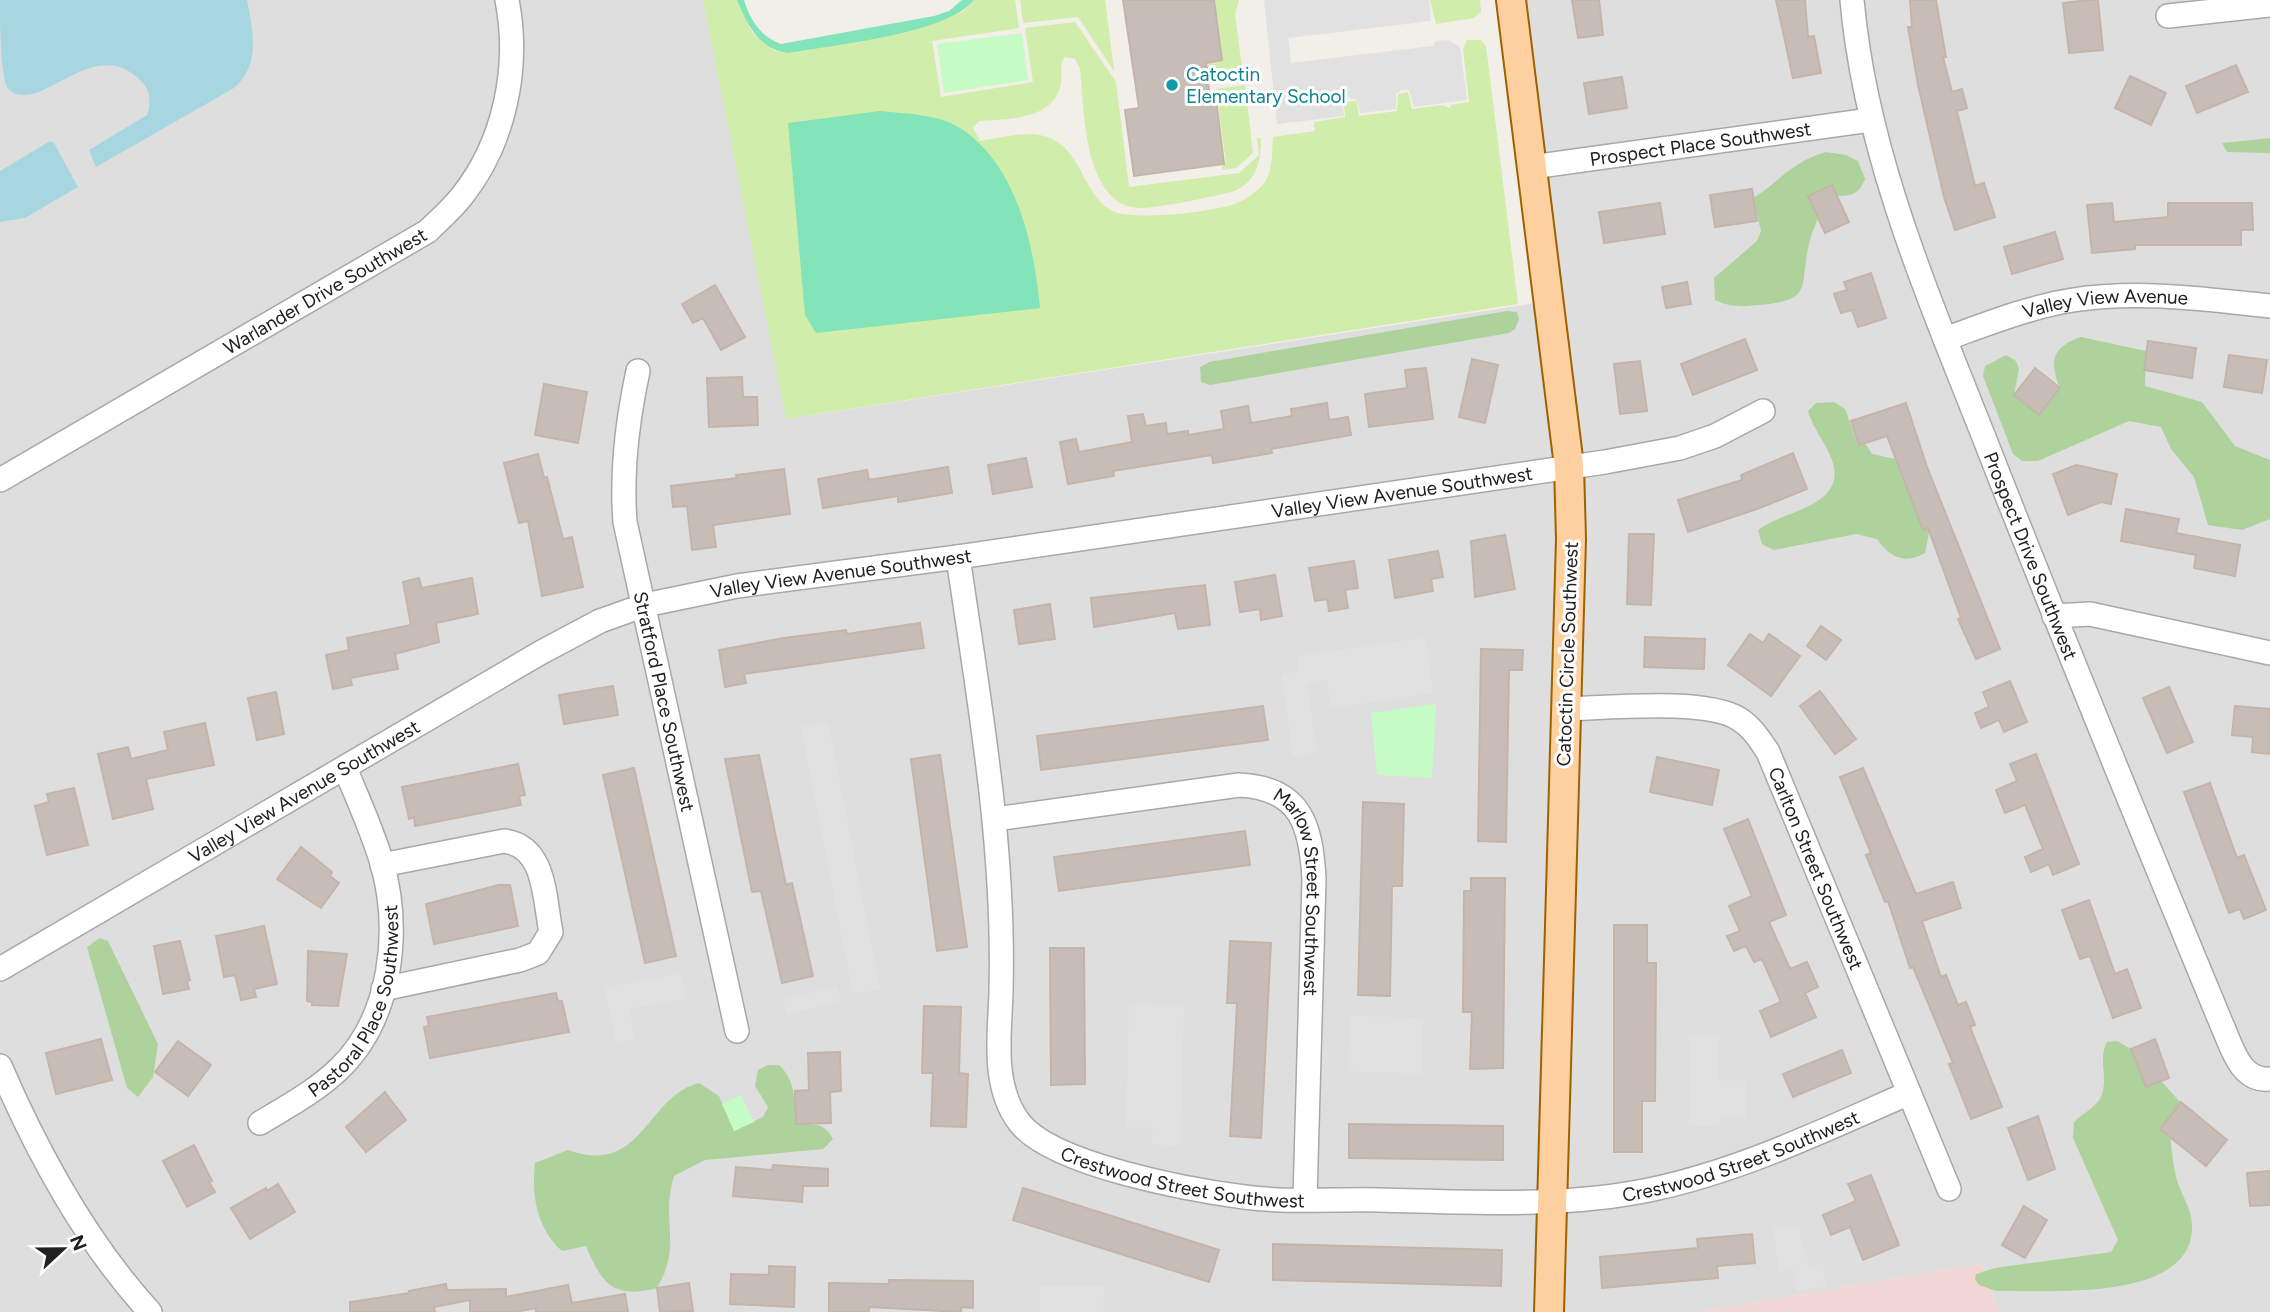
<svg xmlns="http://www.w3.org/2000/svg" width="2270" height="1312" viewBox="0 0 2270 1312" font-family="Figtree,sans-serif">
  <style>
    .residential { fill: #dfdede }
    .commercial { fill: #f2d7d7 }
    .grass { fill: #d0edac }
    .forest { fill: #aed29b }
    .park { fill: #c5fcc6 }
    .pitch { fill: #83e3b9 }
    .parking { fill: #e1e1e1 }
    .water { fill: #a7d6e0 }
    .building { fill: #c7bdb6; stroke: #c4b4a9; stroke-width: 2 }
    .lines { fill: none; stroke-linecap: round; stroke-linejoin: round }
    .minor-casing { stroke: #a8a8a8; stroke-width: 26 }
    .major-casing { stroke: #9e6100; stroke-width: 32 }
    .minor { stroke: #fff; stroke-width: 23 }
    .major { stroke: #ffd09f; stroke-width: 28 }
    .culture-dot { fill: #0f9aa8; stroke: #fff; stroke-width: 2.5 }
    .labels { text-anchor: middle; stroke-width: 6; stroke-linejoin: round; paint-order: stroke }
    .culture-label { font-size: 19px; fill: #0d838f; stroke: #fff; text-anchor: start }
    .street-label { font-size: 19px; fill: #212121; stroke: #fff }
  </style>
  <rect width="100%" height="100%" fill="#f2eee8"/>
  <path class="residential" d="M0,0H703L787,419L1549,301L1510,0H2270V1312H1999L1981,1264L1697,1312H0Z"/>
  <path class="commercial" d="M1981,1264L1999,1312H1697Z"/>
  <path class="grass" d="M703,0H737L752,32L775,51L963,12L974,0H1015L1019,28L932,41L941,97L1033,82L1025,28L1075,22L1116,82L1129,187L1239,173L1259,155L1257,138H1261C1261,162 1257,180 1235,191C1216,196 1156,209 1138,208C1083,204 1084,107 1080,68L1075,59L1065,57C1058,65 1063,74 1061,83C1055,120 1008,119 979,121L973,128L980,141C1003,138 1032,128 1054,140C1081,154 1084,193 1110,210C1128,222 1216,212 1237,203C1247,199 1262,188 1266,180C1273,167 1272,151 1273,137L1315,131L1314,122L1345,117L1344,102L1357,101L1359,116L1397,111L1398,94L1408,92L1412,109L1443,105L1450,108L1451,105L1469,102L1463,49L1467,40H1481L1486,46L1518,304L786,419Z
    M1020,0H1105L1114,71L1078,17L1023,23Z
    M1214,0H1239L1235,14L1242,68L1202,73L1200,63L1222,60Z
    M1430,0H1480L1481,12L1474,18L1436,24Z
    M1245,85L1253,153L1236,168L1223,170L1222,165L1226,163L1216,89Z"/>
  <path class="forest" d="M2270,138V153L2227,152L2222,143Z
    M1826,152L1846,155L1858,161L1865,179C1859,194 1852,196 1837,196L1831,185L1808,196L1818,218C1815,226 1811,235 1809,244C1799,286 1815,301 1758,305C1743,307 1729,307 1715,300L1714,278L1757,241L1761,231L1753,198C1781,181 1792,161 1826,152Z
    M1507,311L1517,312L1519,319L1515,329L1509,333L1210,385L1201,382L1200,367L1209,362Z
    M2081,337L2146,351L2145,386L2202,402L2235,446L2270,460V519L2242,530L2208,525L2194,477L2171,449L2161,427L2129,421L2038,461H2022L2013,454L1983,376L1985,366L2006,355L2016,361L2019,369L2014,395L2039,415L2060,389C2049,361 2052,347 2081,337Z
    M1834,402L1845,409L1858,445L1865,443L1872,454L1895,459L1923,530L1930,528L1925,553C1905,565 1889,557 1877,539L1856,534L1774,550L1762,544L1758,530C1783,510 1848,507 1832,460C1826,443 1813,429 1808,411L1816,403Z
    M100,938L108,941L158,1044L153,1077L138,1097L127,1088L87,947Z
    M2117,1041L2131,1049L2146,1087L2161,1081L2181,1103L2160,1129L2170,1137C2172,1151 2173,1166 2177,1180C2181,1195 2192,1209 2192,1225C2195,1303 2047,1290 1996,1291L1979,1285L1975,1279L1976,1274L1995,1268L2111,1252L2118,1240L2073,1138L2074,1122C2081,1115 2095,1107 2100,1099C2110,1079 2097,1060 2107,1042Z
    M768,1065H779C796,1081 795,1102 796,1124C812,1124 825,1122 833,1139L823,1149L705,1160L674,1176C660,1223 683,1244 657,1288C614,1299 602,1285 586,1246L562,1251C537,1229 531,1194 535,1163L568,1150C643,1177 646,1096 699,1083L719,1096L734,1131L763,1117L768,1107L755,1086L758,1070Z"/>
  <path class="park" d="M1022,33L1028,80L944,93L937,44Z
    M1436,704L1432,778L1377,775L1371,713Z
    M741,1095L754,1122L734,1131L722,1104Z"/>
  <path class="pitch" d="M737,0H744C750,20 761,37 781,44L934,16L949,11L962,0H974C947,34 833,45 788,53C759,49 748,26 737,0Z
    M880,111C907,114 941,114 963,130C1018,168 1034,246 1040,308L816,333L805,315L788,123Z"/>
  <path class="parking" d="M1264,0H1429L1431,21L1288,38L1291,63L1433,46L1436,41L1448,40L1460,47L1467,100L1414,107L1409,90H1402L1396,94V109L1360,113L1358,101L1349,97L1342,102L1344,116L1277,124Z
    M1426,638L1433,693L1331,708L1327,680L1307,683L1317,753L1293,757L1282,674L1299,672L1297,656Z
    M828,722L880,989L853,994L801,727Z
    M681,973L686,998L629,1009L635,1039L616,1043L605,988Z
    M837,987L841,1002L787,1014L783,999Z
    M1129,1004L1184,1005L1180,1146L1152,1145L1153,1127H1126Z
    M1350,1016L1423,1018L1422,1074L1348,1071Z
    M1689,1035H1719V1081H1746V1117H1720L1719,1126H1689Z
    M1798,1227L1809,1266L1823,1264L1826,1286L1796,1292L1795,1270L1779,1271L1773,1228Z
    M1040,1286H1104L1103,1312H1039Z"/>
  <path class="water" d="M0,0H247C253,32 261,64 234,88L96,167L89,150L147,115C151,102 151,91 141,81C93,31 39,118 8,89C0,75 0,21 0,0Z
    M50,141L54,143L78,187L25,218L0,222V171Z"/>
  <path class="building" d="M1123,0H1214L1222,60L1206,63L1210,99H1216L1224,164L1134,176L1125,110L1139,108Z
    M1572,0H1599L1603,35L1578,38Z
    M1776,0H1805L1808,37L1814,36L1821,73L1793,78Z
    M1910,0H1936L1946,57H1943L1952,92L1962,89L1967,108L1957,111L1975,186L1984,183L1995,217L1955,230L1944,197L1918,85L1908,27H1912Z
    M2088,0H2098L2103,50L2069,53L2063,3Z
    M2236,65L2248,92L2197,113L2186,86Z
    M2130,76L2166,93L2151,125L2115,108Z
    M1622,77L1627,108L1589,114L1584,83Z
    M1832,185L1849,222L1825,233L1808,196Z
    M1752,189L1757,221L1715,227L1710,195Z
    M1660,203L1665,234L1604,243L1599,212Z
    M2112,203L2114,222L2168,217V203H2252L2253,230H2241V245H2135V249L2092,253L2087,205Z
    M2055,232L2063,259L2012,274L2004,247Z
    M1871,273L1886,318L1858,327L1852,310L1841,313L1834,294L1847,290L1844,282Z
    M1687,282L1691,304L1666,308L1662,287Z
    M715,285L745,337L721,350L703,318L693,323L682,304Z
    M1745,339L1757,370L1693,395L1681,364Z
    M2148,341L2196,348L2192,378L2144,370Z
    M2229,355L2267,360L2262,393L2224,387Z
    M1472,359L1498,365L1485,423L1459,417Z
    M1640,361L1647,411L1620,414L1614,364Z
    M1426,368L1433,419L1369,427L1365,394L1407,388L1405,370Z
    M2035,368L2060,388L2039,415L2014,395Z
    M742,377L743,397H757L758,425L709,427L707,378Z
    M544,384L587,392L578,443L535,435Z
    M1327,403L1329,420L1348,417L1351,435L1271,449L1272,453L1213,463L1212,455L1113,471L1114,476L1068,484L1060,442L1076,439L1079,452L1132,442L1128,416L1143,414L1146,426L1166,423L1167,434L1188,431V435L1224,429L1221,411L1248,406L1251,423L1292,416L1291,409Z
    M1906,403L1927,467L2000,649L1976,659L1958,619L1961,618L1928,528L1923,530L1887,436L1859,445L1851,421Z
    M1793,453L1807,489L1757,509L1688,532L1678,500L1742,480L1741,475Z
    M538,454L544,478L547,477L563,539L572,537L583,587L542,596L528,521L519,523L504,463Z
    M1026,458L1032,487L993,494L988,465Z
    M2076,465L2117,474L2111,504L2101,502L2068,515L2053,474Z
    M948,467L952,493L898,502V496L823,508L818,479L867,470L869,480Z
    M784,469L790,514L713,525L716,547L692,550L687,506L673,507L671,486L737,478L736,475Z
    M2126,509L2179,519L2176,533L2240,545L2235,576L2194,568L2196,555L2121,541Z
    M1629,534H1654L1651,605L1627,604Z
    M1505,535L1515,589L1475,597L1471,541Z
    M1438,551L1443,577L1431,579L1433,591L1395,598L1389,560Z
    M1354,561L1358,588L1345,590L1348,608L1329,611L1327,599L1315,601L1309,568Z
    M1275,575L1282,616L1261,620L1260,609L1240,612L1235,582Z
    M419,578L422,588L472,578L478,614L436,623L439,642L395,654L398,669L350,678L352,685L333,689L326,655L349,650L347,638L411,625L403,582Z
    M1205,585L1210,625L1178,629L1175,613L1094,627L1091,598Z
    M1050,604L1055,639L1019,644L1014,610Z
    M920,623L924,648L744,674L746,683L725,687L719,650L784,638L846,630L847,634Z
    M1821,626L1841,640L1826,660L1807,646Z
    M1750,634L1763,643L1769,634L1800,656L1771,696L1728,665Z
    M1645,637L1705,639L1704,669L1644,667Z
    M1481,649L1523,650L1522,670H1509L1506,842L1478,841Z
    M2010,681L2027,722L2004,732L1999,720L1981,728L1975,713L1989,707L1983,692Z
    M613,686L618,715L564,724L559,695Z
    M2169,687L2193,742L2167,753L2143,698Z
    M1820,691L1856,739L1835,754L1800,706Z
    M276,692L284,734L257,740L248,698Z
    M1263,706L1268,740L1041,770L1037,736Z
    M2235,706L2270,709V754L2252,752L2253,737L2232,735Z
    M205,723L214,765L146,779L153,809L113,819L98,754L128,747L131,759L168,750L164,732Z
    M2036,754L2079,864L2053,875L2049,864L2031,872L2025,857L2043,849L2025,805L2005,813L1996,790L2017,781L2010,764Z
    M759,755L786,885L792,883L813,976L782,983L761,891L752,892L725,759Z
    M940,755L967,947L937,951L911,759Z
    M1657,757L1719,770L1712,805L1650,792Z
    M518,764L525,795L519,796L521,805L415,826L414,817L409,819L402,787Z
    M634,768L676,956L645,963L603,775Z
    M1863,768L1916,894L1953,882L1961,908L1922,921L1941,977L1946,975L1958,1005L1966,1002L1975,1025L1970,1027L2002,1107L1971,1119L1949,1064L1953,1063L1913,967L1910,968L1888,901L1885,902L1866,855L1871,853L1840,777Z
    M2210,783L2237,858L2244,855L2266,910L2244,919L2240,909L2229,913L2184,792Z
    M74,788L88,845L47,855L35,806L49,802L47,794Z
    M1363,802L1404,804L1402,886H1392L1390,996L1358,995Z
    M1748,819L1786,915L1769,922L1790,969L1807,962L1818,987L1805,993L1816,1017L1771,1037L1760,1011L1781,1002L1762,959L1754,962L1746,946L1734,951L1727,936L1740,931L1729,906L1752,896L1724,829Z
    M1245,831L1250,865L1059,891L1054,857Z
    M301,847L332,872L330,876L339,883L321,908L277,879Z
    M1471,878H1505L1503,1068L1470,1069L1472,1012H1463L1464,891H1471Z
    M499,885H510L518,926L434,944L426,904Z
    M2089,900L2115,974L2127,969L2141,1008L2113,1018L2090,956L2080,959L2062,910Z
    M1614,925H1647V963H1656L1655,1101H1642V1152H1614Z
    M264,926L277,984L254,989L256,997L241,1000L235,975L224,977L216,936Z
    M180,941L190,980L187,981L189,989L163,994L154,946Z
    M1230,941L1271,943L1261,1138L1230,1136L1237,1003H1227Z
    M1050,948H1084L1085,1084L1051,1085Z
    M308,951L347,954L338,1006L312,1005V1002L307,1001Z
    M556,993L558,1002L562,1001L569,1032L430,1058L424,1027L429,1026L427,1017Z
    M924,1006L961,1007L959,1073L968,1074L966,1127L931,1126L933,1073H922Z
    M101,1039L112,1080L56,1094L46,1053Z
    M2155,1039L2169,1078L2146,1087L2131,1049Z
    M178,1041L211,1065L188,1096L155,1072Z
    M1842,1050L1851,1073L1793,1097L1783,1074Z
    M840,1052L841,1091L830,1092L831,1123L796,1124L795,1091L809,1090L808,1053Z
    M385,1092L406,1120L366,1152L346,1127Z
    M2181,1102L2227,1140L2206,1166L2160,1129Z
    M2038,1116L2055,1169L2028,1180L2008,1128Z
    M1349,1124L1503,1126V1160L1349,1158Z
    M194,1145L212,1181L209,1182L215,1192L187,1207L163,1161Z
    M773,1165L828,1169V1186H803L802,1202L733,1196L736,1167L772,1170Z
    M2270,1171V1205L2250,1206L2247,1173Z
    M1871,1175L1899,1245L1863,1260L1850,1227L1831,1235L1823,1215L1856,1201L1848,1184Z
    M278,1184L295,1212L250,1239L231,1208L266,1188L267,1191Z
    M1023,1188L1219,1250L1209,1282L1013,1220Z
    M2024,1206L2047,1220L2025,1258L2002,1245Z
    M1752,1234L1755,1263L1717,1266L1718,1278L1602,1288L1600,1257L1698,1248L1697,1239Z
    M1273,1244L1502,1250L1501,1286L1273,1280Z
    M769,1266L795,1267L794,1307L730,1304L731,1274L769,1275Z
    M889,1280L973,1281V1308L961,1307V1312L869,1307V1312H829V1283L889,1284Z
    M689,1283L693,1311L660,1312L657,1288Z
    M446,1284L447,1290L506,1289V1297L568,1285L572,1303L625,1294L628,1312H536V1308L515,1312H470V1300L434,1307L435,1312H350V1302L410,1293L409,1291Z"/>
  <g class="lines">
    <defs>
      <g id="minor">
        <path id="s1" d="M1852,0C1866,156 1930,300 1987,445C2063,639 2142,832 2222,1025C2232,1047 2240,1082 2270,1079"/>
        <path d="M2168,16L2270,5"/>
        <path id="s2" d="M1532,167L1870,120"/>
        <path id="s3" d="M1945,339C1987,324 2029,307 2073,300C2139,290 2204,299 2270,306"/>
        <path id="s4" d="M638,371C627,422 621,470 625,522L737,1031"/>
        <path id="s5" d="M0,480L428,231C439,220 452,209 462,196C505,142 520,67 507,0"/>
        <path id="s6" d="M958,557C979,701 1005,845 1001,991C1000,1034 991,1084 1019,1122C1051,1165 1191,1190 1244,1197C1288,1203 1335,1199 1379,1200C1470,1202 1560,1208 1649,1190C1740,1171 1825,1130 1909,1093"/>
        <path d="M2054,616L2090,614L2270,653"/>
        <path id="s7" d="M1565,709C1607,708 1706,698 1739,719C1752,727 1760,740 1768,752L1949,1189"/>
        <path id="s8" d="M995,819L1239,785C1301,788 1311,825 1314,879L1305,1198"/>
        <path d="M382,865L504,841C546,846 544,898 551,932L538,953L520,960L383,989"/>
        <path id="s9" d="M0,969L540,653L600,621L645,605L737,586L958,557L1605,462L1680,448L1715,436L1763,411"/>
        <path d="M0,1066C38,1154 85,1241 150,1312"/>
        <path id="s10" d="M260,1123C288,1106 316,1091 339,1069C392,1018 401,931 382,863C372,830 358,799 345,768"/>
      </g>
      <path id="major" d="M1511,0L1569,466L1571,539L1549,1312"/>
    </defs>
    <use href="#minor" class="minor-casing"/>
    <use href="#major" class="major-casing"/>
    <use href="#minor" class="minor"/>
    <use href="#major" class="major"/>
  </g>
  <circle class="culture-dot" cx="1172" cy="85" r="7"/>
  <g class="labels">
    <g class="culture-label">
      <text x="1186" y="81">Catoctin<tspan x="1186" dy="22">Elementary School</tspan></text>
    </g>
    <g class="street-label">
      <text dy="7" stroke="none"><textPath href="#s2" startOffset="170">Prospect Place Southwest</textPath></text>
      <text dy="7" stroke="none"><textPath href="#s5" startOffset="376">Warlander Drive Southwest</textPath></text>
      <text dy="7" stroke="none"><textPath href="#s3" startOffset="166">Valley View Avenue</textPath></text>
      <text dy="7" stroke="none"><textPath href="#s9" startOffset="1507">Valley View Avenue Southwest</textPath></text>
      <text dy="7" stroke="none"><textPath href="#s1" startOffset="586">Prospect Drive Southwest</textPath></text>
      <text dy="7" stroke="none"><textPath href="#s9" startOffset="940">Valley View Avenue Southwest</textPath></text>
      <text transform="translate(1567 654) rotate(-88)" y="7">Catoctin Circle Southwest</text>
      <text dy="7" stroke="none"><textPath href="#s4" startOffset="336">Stratford Place Southwest</textPath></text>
      <text dy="7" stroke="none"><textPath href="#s9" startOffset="352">Valley View Avenue Southwest</textPath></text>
      <text dy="7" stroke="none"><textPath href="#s7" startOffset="346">Carlton Street Southwest</textPath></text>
      <text dy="7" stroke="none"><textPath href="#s8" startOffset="392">Marlow Street Southwest</textPath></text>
      <text dy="7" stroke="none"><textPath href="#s10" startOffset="166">Pastoral Place Southwest</textPath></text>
      <text dy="7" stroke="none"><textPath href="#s6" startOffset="1316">Crestwood Street Southwest</textPath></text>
      <text dy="7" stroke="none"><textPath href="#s6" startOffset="749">Crestwood Street Southwest</textPath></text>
    </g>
  </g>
  <g transform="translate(63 1249) rotate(68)" stroke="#ffffff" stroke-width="5" paint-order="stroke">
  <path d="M0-5L12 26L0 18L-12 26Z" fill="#212121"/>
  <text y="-10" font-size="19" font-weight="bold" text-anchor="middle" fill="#212121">N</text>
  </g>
</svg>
